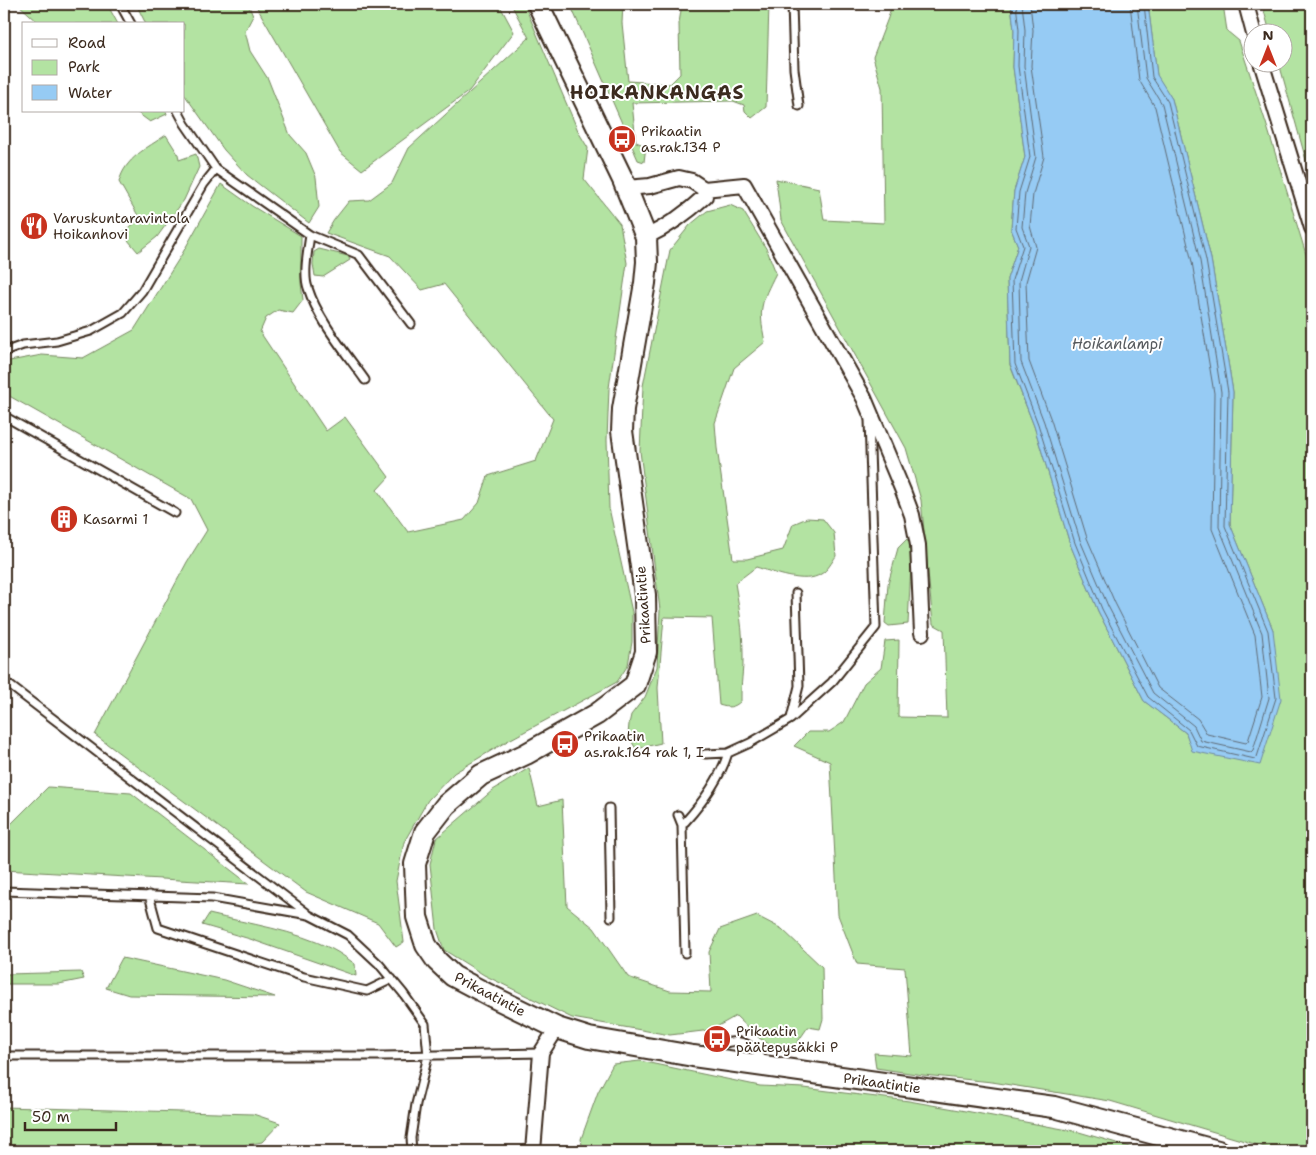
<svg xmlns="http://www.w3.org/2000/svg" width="1316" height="1155" viewBox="0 0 1316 1155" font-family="'Shantell Sans',sans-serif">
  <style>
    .green { fill: #b3e3a2; stroke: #778660 }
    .water { fill: #96cbf4; stroke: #728b9e }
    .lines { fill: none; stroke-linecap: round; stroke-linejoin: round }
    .shore { stroke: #5f6a74; stroke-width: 1 }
    .lane-casing { stroke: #3b2a1e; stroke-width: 11 }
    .street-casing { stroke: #3b2a1e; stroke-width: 18 }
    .secondary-casing { stroke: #3b2a1e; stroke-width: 24 }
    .lane { stroke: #fff; stroke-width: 7 }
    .street { stroke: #fff; stroke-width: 14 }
    .secondary { stroke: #fff; stroke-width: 20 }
    .labels { text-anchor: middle; stroke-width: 4; stroke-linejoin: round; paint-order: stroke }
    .poi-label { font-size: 14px; fill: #3b2a1e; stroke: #fff; text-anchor: start }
    .street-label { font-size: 14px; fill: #3b2a1e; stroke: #fff }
    .water-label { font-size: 15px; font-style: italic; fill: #565a5e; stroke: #fff }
    .district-label { font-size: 19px; font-weight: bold; letter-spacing: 1px; fill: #3b2a1e; stroke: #fff }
  </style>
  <rect width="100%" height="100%" fill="#fff"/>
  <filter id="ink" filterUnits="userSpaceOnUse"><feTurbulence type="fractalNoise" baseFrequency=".02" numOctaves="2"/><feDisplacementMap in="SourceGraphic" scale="10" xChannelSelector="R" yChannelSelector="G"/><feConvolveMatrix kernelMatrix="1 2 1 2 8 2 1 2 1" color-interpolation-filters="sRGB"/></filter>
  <g filter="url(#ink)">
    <path class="green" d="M18,4H107L118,24H40Z
      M136,4H248L253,16L245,31L250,51L268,79L290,135L306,153L316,177L319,207L309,223L247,175L224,150L184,94V24H146Z
      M255,4H499L514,32L469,91L362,170L340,152Z
      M511,4H524L579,133L588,148L584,179L620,224L627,263L609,388L607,440L609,508L632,612V642L628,665L617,682L509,740L454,773L428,800L404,842L396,881L404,942L396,947L378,923L306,892L95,735L187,562L207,530L191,499L4,393V362L42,355L83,358L134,330L182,254L221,184L252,206L301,236V283L303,300L293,313L278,310L266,318L260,332L326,431L345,417L389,477L377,490L408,532L464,520L479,503L488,476L536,461L553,419L444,284L422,290L390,256L326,233L334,220L349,201L369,200L392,183L409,148L529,38Z
      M570,4H623L622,23L628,81L670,84L680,74L679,23L682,4H769L766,107L752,118L745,111L744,105L733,101L632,103L636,142L646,146L644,162L638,160Z
      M892,4H1011L1014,30L1013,67L1025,157L1014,191L1011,229L1018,246L1007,279L1010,365L1034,426L1070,544L1098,611L1144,701L1186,733L1193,751L1273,630L1230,524L1233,392L1211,259L1172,99L1157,76L1148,4H1223L1227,31L1239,41L1266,123L1312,274V1131L1305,1151H1278L1110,1101L992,1082L923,1075L876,1068L874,1053L912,1056L905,968L857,964L838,915L830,762L794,746L808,732H829L844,722L864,683L881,668L885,641L899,640L898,717L947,718L944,630L933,624L921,500L906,448L781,220L776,179L819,188L824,220L884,223L882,88L873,57L888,18Z
      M1262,4H1312V182L1279,63L1284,62V32H1270Z
      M135,111H166L167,114L150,122Z
      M166,135L178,154L179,160L196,154L199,167L184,200L157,237L138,252L122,233L140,219L119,182C125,158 147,148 166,135Z
      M730,205L743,211L767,250L776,273C761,303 758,308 765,342L734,368L715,423L717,448L733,559H747L783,550L793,524L807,518L823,519L834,533L836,556C832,562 827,571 821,574C805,585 773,572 756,567L735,583C739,607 743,630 743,654C744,670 740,685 741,701C734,708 728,708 719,705L712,618L664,617L658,688L661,743L636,749L628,735L629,724L631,715L645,697L657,667L660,610L640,451L643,386L670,250L690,225L707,211Z
      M319,249L348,256L350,260L323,277L315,276L313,264L314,252Z
      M907,539L912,546L908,624L889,626L885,623L888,584L898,548Z
      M529,768L538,806L562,800L567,906L594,928L628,977L670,991L711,992L709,952L720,929L757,916L782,929L822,967L823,1019L820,1029L808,1027L788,1056L759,1038L736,1016L711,1030L670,1035L572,1018L484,975L444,950L437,929L430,864L436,839L493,790Z
      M48,787L131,793L249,884L4,870V831Z
      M209,914C250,924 294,930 332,949C340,953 348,959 355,964L356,976L250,939L202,925Z
      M122,958L224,980L275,997L129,995L106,988Z
      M81,972L84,979L59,984H4L7,974Z
      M640,1061L760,1086L804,1088L909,1101L960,1110L1079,1132L1144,1151H583L581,1139L598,1092L613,1064Z
      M4,1107L253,1114L280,1123L262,1142L216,1151H4Z"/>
    <path class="water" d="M1011,4H1148L1157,75L1172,99L1211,259L1233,392L1230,524L1273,630L1281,699L1260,765L1192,751L1186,733L1144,701L1098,611L1070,544L1034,426L1010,364L1007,279L1018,246L1011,229L1014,191L1025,157L1013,67L1014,30Z"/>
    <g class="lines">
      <path class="shore" d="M1016,4L1019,30L1018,66L1030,157L1019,192L1016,228L1023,246L1012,280L1015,364L1038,424L1075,543L1102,609L1148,697L1189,730L1197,746L1255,759L1257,757L1276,698L1268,631L1225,526L1228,392L1206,260L1168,102L1152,77L1144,4
        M1022,4L1025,30L1024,66L1036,157L1025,193L1022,227L1029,246L1019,281L1021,362L1044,422L1080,540L1108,606L1153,693L1194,726L1201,741L1251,752L1253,750L1269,698L1262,633L1219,527L1221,392L1200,261L1162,104L1146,78L1137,4
        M1030,4L1033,30L1031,66L1044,157L1033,194L1030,226L1036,247L1026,282L1029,361L1051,420L1087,538L1115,603L1158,688L1198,719L1207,734L1246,743L1248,741L1262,697L1255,635L1212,529L1214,393L1192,262L1155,107L1139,80L1130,4"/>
      <defs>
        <path id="lane" d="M120,4L131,24
          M792,4L794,69L799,106
          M178,111L185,124L216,169
          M310,235C308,250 303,274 308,288C318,320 346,353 365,380
          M4,352L23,345L57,341L91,331L123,313L142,291L204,184L216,169L310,235L359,255L411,324
          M4,416L175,513
          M4,681L307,913
          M791,718L799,686L796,593
          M705,754L728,753L750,743L791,719L832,682L876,627L869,420
          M609,808L611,917
          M678,815L682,825L685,953
          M685,822C703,802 720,779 728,753
          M4,891L212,898L309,915L348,935L379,964L403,993L425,1024L428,1056L416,1104L411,1138L412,1151
          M149,895L158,928L304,977L367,991L392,979
          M701,1052C729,1039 748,1033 765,1064
          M4,1056H384L541,1053"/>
        <path id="street" d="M1246,4L1254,34
          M1261,62L1312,228
          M626,188L650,186L679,178L692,181L704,189L744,185L864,398L903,491L912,515L918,545L922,633
          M646,237C669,226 687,213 705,196L704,189
          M533,1151L541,1053L557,1028"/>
        <path id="secondary" d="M538,4L623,180L646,237L647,262L645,283L623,409L622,431L645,595L646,652L635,685L597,714L526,754L481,775L446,805L425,832L415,864L417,917L426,945L437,961L453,976L491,996L557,1028L589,1038L693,1056L1054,1107L1218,1151"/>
      </defs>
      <use href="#lane" class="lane-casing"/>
      <use href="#street" class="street-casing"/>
      <use href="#secondary" class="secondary-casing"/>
      <use href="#lane" class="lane"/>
      <use href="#street" class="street"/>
      <use href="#secondary" class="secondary"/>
    </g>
  </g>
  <defs>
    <symbol id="bus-disc" viewBox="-11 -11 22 22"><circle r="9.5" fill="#c8321e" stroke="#fff"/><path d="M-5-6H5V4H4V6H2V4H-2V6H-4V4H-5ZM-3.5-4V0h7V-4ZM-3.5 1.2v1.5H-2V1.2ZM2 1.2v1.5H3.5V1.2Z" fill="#fff"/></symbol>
    <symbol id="restaurant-disc" viewBox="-11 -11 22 22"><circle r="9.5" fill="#c8321e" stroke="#fff"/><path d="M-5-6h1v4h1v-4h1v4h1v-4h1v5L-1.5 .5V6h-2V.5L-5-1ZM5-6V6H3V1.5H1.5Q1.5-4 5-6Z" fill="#fff"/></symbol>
    <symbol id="building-disc" viewBox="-11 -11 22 22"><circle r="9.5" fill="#c8321e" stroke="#fff"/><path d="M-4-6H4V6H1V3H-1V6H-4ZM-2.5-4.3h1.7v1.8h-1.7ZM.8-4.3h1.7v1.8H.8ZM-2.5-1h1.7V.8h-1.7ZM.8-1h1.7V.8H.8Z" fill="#fff"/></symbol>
  </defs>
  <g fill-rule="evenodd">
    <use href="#bus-disc" x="606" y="123" width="32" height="32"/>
    <use href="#restaurant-disc" x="18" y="210" width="32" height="32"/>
    <use href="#building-disc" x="48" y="503" width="32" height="32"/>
    <use href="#bus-disc" x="549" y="728" width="32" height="32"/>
    <use href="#bus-disc" x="701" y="1023" width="32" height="32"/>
  </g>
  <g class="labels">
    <g class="poi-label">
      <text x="641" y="136">Prikaatin<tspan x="641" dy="16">as.rak.134 P</tspan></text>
      <text x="53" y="223">Varuskuntaravintola<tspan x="53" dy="16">Hoikanhovi</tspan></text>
      <text x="83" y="524">Kasarmi 1</text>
      <text x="584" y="741">Prikaatin<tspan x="584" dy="16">as.rak.164 rak 1, I</tspan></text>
      <text x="736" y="1036">Prikaatin<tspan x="736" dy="16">päätepysäkki P</tspan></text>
    </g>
    <g class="street-label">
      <text transform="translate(643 605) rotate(-94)" y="5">Prikaatintie</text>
      <text transform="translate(490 994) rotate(28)" y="5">Prikaatintie</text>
      <text transform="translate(882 1083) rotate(8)" y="5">Prikaatintie</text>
    </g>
    <g class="water-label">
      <text x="1117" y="349">Hoikanlampi</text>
    </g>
    <g class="district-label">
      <text x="657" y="99">HOIKANKANGAS</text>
    </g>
  </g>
  <rect width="1316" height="1155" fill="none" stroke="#fff" stroke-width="20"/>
  <rect x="10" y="10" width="1296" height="1135" fill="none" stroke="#3b2a1e" stroke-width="2" filter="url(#ink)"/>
  <rect x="22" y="22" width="162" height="90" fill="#ffffff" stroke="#b1aaa5"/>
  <rect x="32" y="39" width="25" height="8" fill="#ffffff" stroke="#b1aaa5"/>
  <text x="68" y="48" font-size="15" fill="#3b2a1e">Road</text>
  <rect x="32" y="60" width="25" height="15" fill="#b3e3a2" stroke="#b1aaa5"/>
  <text x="68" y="72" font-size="15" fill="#3b2a1e">Park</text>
  <rect x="32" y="85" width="25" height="15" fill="#96cbf4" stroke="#b1aaa5"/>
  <text x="68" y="98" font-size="15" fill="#3b2a1e">Water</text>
  <g transform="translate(1268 48)"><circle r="24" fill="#ffffff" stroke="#b1aaa5"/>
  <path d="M0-4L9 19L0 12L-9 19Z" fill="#c8321e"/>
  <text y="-8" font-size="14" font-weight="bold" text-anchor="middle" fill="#3b2a1e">N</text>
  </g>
  <path d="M25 1122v8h91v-8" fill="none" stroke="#3b2a1e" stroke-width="2.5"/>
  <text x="32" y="1122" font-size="15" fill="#3b2a1e" stroke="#ffffff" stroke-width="4" paint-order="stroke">50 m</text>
</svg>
